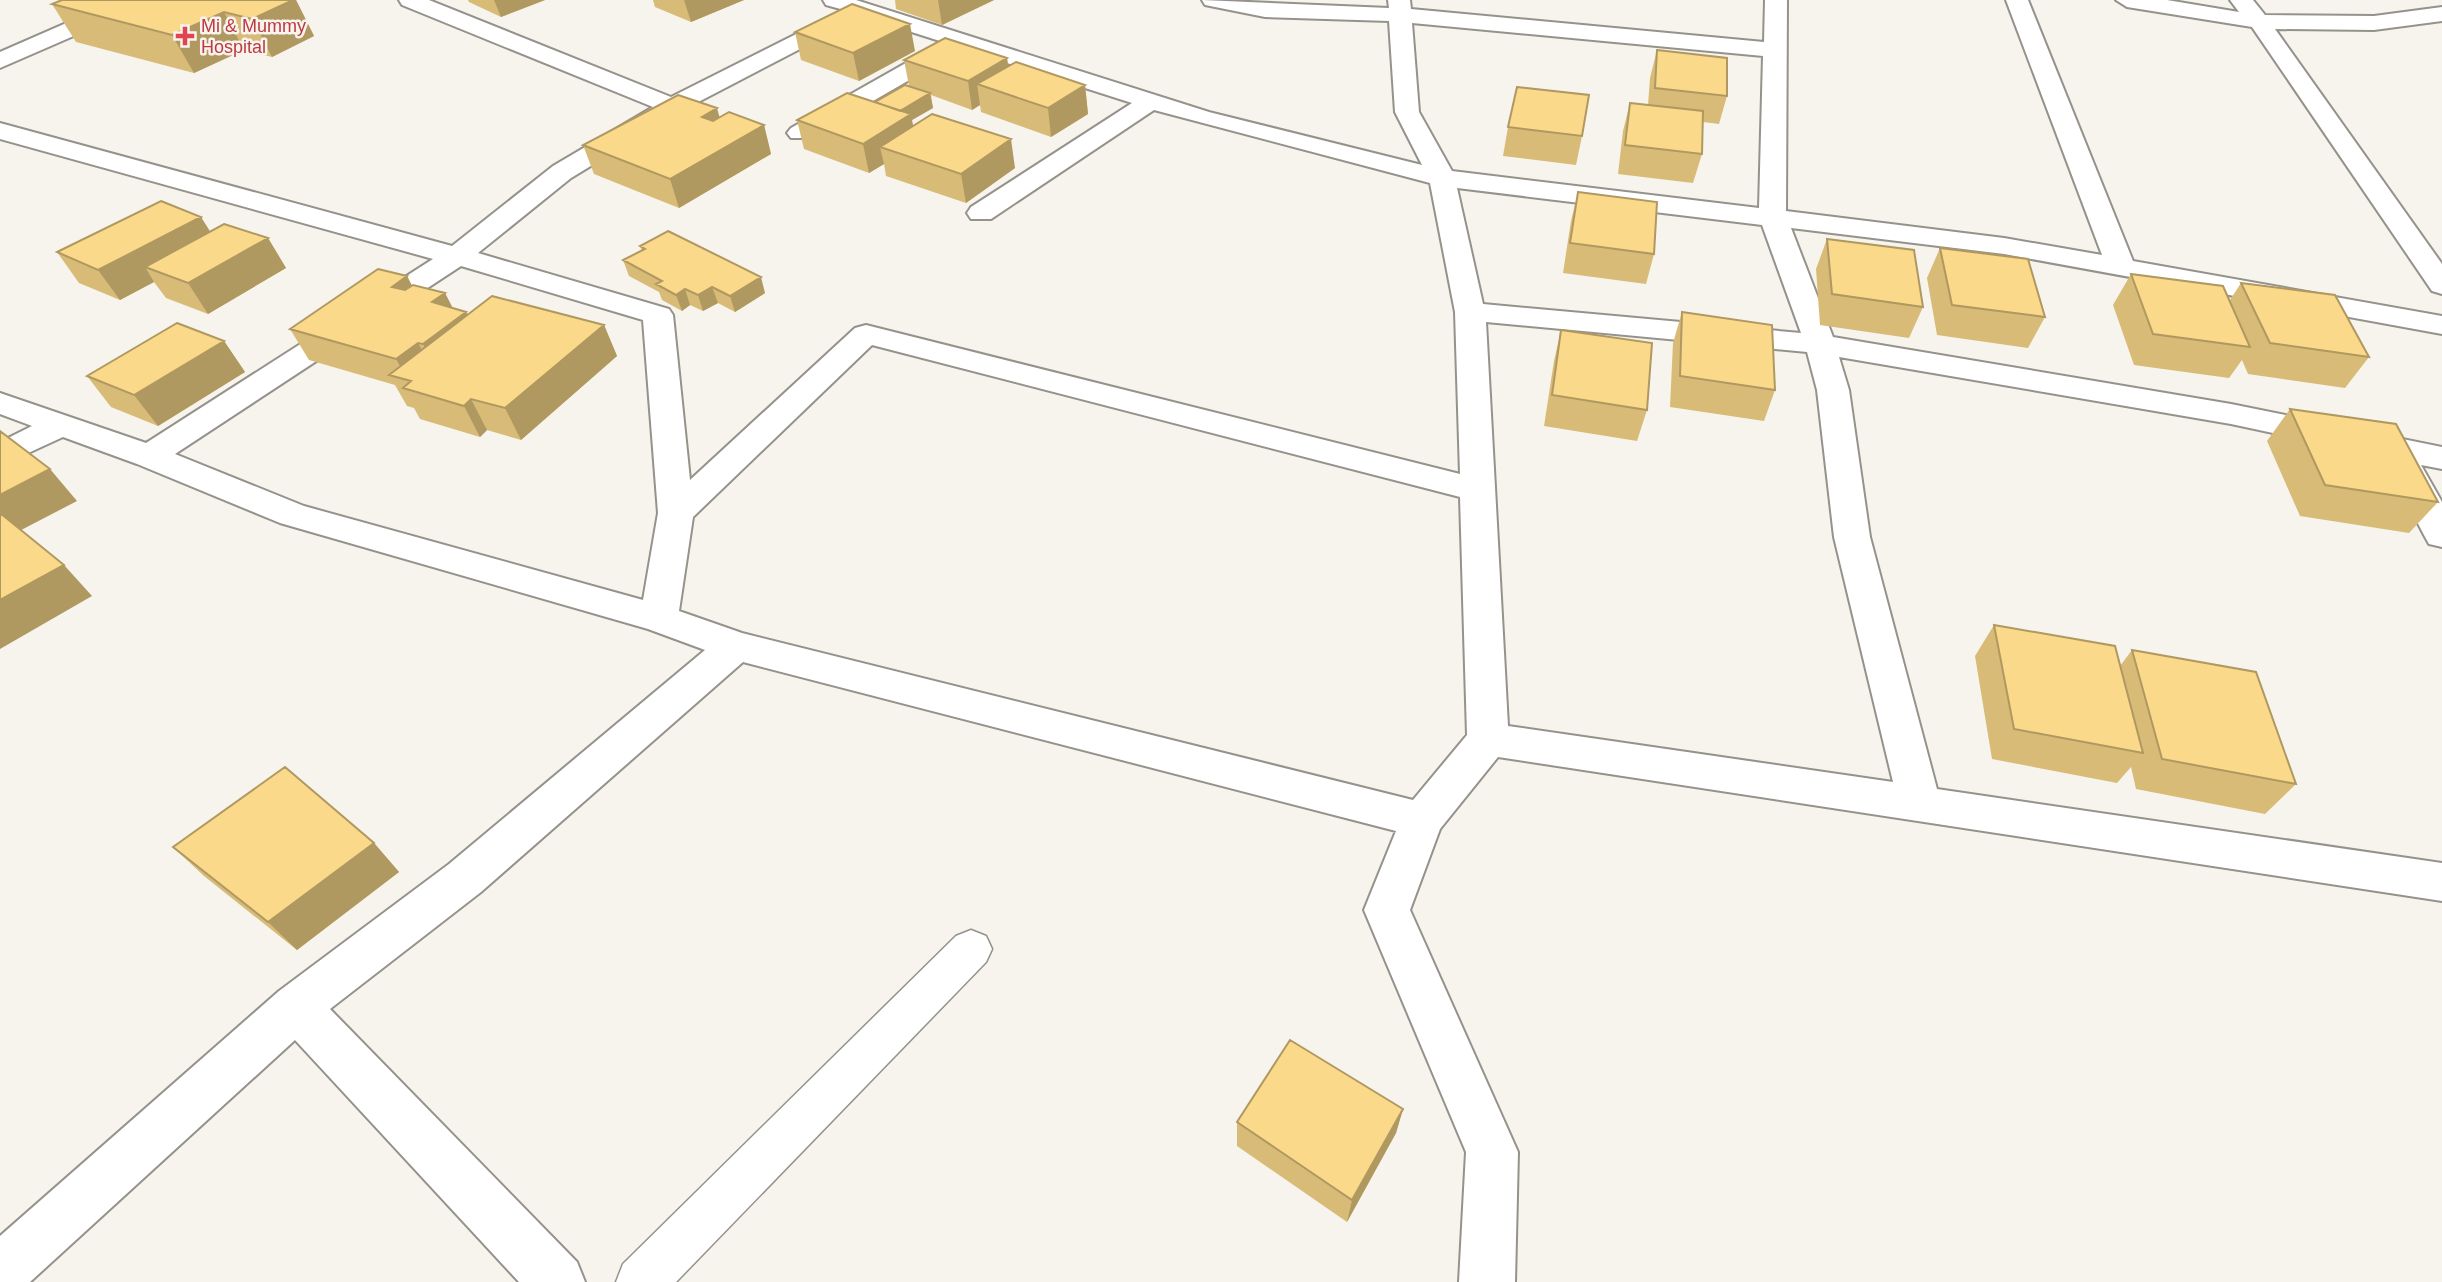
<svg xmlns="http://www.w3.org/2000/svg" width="2442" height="1282" viewBox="0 0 2442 1282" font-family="Helvetica,sans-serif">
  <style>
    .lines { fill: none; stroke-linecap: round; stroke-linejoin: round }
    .lane-casing { stroke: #95928c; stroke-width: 3 }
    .street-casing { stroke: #95928c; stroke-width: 4 }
    .lane { fill: #fff; fill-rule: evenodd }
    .street { fill: #fff; fill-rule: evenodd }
    .wall { fill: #d8bb77 }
    .shaded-wall { fill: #b09861 }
    .building { fill: #fbd98a; stroke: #b09861; stroke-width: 2 }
    .health-dot { fill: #e0444e; stroke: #f7f4ed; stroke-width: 2.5 }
    .labels { text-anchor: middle; stroke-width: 5; stroke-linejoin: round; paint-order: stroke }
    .far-health-label { font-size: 18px; fill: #be3a42; stroke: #f7f4ed; text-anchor: start }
  </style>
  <rect width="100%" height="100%" fill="#f7f4ed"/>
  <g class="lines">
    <defs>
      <path id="lane" d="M971,930L986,936L992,949L986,962L676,1282H616L623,1264L956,936Z"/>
      <path id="street" d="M119,0H148L145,5L0,68V52Z
        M399,0H429L671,97L844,10L826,5L823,0H856L1209,112L1422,165L1395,112L1389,21L1265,17L1205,5L1202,0L1389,8L1388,0H1410L1411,9L1764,42L1765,0H1787L1786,211L2004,238L2102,255L2006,0H2028L2133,261L2442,316V334L2004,254L1791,228L1833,337L2231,404L2442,447V469L2421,465L2442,502V547L2429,544L2424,535L2388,466L2393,459L2231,424L1839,357L1849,390L1870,537L1937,789L2442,863V901L1498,757L1440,829L1410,910L1518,1152L1515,1282H1459L1466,1152L1364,910L1396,831L743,662L481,892L330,1009L577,1262L585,1282H519L295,1040L30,1282H0V1236L279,991L449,864L705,650L648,629L280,523L137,464L63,437L0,466V442L32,426L0,414V393L146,443L433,259L0,139V123L452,246L553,166L653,107L402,5ZM852,13L943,42L791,128L787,133L791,138H809L963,49L1132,103L971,207L967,213L971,219H991L1154,110L1430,183L1455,312L1460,474L866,325L855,328L690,480L673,315L669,309L478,253L571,178L681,111L852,22L855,17ZM1412,23L1763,56L1759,208L1452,171L1419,112ZM1457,188L1762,225L1801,333L1483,304ZM461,266L643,320L658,513L643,600L304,506L175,454ZM1486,322L1807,352L1817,390L1834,537L1893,782L1508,726ZM872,345L1460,497L1467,735L1413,800L742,633L679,611L693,517Z
        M2116,0H2167L2239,12L2230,0H2253L2265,15L2374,16L2442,7V21L2374,30L2275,29L2442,264V294L2432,291L2252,27L2127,7Z"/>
    </defs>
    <use href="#lane" class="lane-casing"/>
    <use href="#street" class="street-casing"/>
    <use href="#lane" class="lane"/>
    <use href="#street" class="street"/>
  </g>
  <path class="wall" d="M62,0H296L314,36L272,57L244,50L194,73L76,42L52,4Z
    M468,0H545L501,17L469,2Z
    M653,0H744L691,22L655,7Z
    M895,0H994L942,25L896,9Z
    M795,32L915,51L859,81L801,60Z
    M1657,50L1727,96L1719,124L1703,122L1702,154L1693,183L1618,174L1623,131L1630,103L1648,105L1650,78Z
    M1007,58L1008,66L1085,85L1088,114L1051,137L981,112L980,105L972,110L931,95L933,108L912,120L913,126L1015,168L966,203L886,176L884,164L869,173L804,149L797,120L875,102L909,86L904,60Z
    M720,117L764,125L771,154L679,208L594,174L583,145Z
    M1508,127L1582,136L1576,165L1503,156Z
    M1578,192L1654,254L1646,284L1563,273L1571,221Z
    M210,232L268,238L286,268L208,314L166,298L154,282L120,300L79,283L57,252Z
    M1827,239L1923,307L1909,338L1820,325L1816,269Z
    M640,246L765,293L735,312L718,303L703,311L690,305L682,311L662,300L659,292L629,276L623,260L642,251Z
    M1940,248L2045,317L2028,348L1937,335L1927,278Z
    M2131,274L2230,300L2241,283L2369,357L2345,388L2248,374L2242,360L2229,378L2134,365L2113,305Z
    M407,276L412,286L445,293L452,308L466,312L468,314L604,325L617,356L521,440L487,430L480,437L420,419L414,408L407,406L395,385L309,360L290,329Z
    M1682,312L1775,390L1764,421L1670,407L1673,343Z
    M1561,330L1647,410L1637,441L1544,426L1554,361Z
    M224,341L245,372L158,426L111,407L87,376Z
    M2290,409L2438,502L2409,533L2300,516L2267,441Z
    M1994,625L2120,666L2132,650L2296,784L2265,814L2136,789L2131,767L2117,783L1992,759L1975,656Z
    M374,843L399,872L297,950L204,876L173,847Z
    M1403,1109L1396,1133L1347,1222L1237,1146V1122Z"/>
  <path class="shaded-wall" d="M293,0H296L314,36L272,57L252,19Z
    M494,0H545L501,17Z
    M684,0H744L691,22Z
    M938,0H994L942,25Z
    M224,12L244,50L194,73L172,35Z
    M910,24L915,51L859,81L853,53Z
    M1007,58L1011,86L977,84L980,105L972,110L968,81Z
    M1085,85L1088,114L1051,137L1048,108Z
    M930,93L933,108L912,120L916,143L880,147L884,164L869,173L863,144L889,117Z
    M717,108L725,137L702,117Z
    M764,125L771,154L679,208L670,179Z
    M1011,139L1015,168L966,203L961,174Z
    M201,217L220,247L145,267L154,282L120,300L98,270Z
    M268,238L286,268L208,314L188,283Z
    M407,276L423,307L392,287Z
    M761,277L765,293L735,312L730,296Z
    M712,287L718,303L703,311L698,295Z
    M685,289L690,305L682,311L676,295Z
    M445,293L458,318L466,312L482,342L440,375L423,344L432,302Z
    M604,325L617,356L521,440L505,408Z
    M224,341L245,372L158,426L134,395Z
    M418,343L435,373L411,381L408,380L396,359Z
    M471,399L487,430L480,437L464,406Z
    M50,469L77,501L0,541V495Z
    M64,565L92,596L0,649V600Z
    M374,843L399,872L297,950L268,922Z
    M1403,1109L1396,1133L1347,1222L1352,1200Z"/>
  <path class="building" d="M62,0H293L252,19L224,12L172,35L52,4Z
    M852,4L910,24L853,53L795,32Z
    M945,38L1007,58L968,81L904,60Z
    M1657,50L1727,58V96L1655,88Z
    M1016,62L1085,85L1048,108L977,84Z
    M905,85L930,93L900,111L875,102Z
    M1517,87L1589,95L1582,136L1508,127Z
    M847,93L911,114L863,144L797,120Z
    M678,95L717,108L702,117L713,121L729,112L764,125L670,179L583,145Z
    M1630,103L1703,111L1702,154L1625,145Z
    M932,114L1011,139L961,174L880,147Z
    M1578,192L1657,202L1654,254L1570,243Z
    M161,201L201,217L98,270L57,252Z
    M224,224L268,238L188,283L145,267Z
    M668,231L761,277L730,296L712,287L698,295L685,289L676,295L656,284L662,281L623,260L645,249L640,246Z
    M1827,239L1914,250L1923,307L1832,294Z
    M1940,248L2028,259L2045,317L1952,305Z
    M378,269L407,276L392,287L405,290L413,285L445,293L432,302L466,312L423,344L418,343L396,359L290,329Z
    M2131,274L2223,286L2250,347L2153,334Z
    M2241,283L2335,295L2369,357L2270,343Z
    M492,296L604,325L505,408L471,399L464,406L403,388L411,381L389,375Z
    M1682,312L1772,325L1775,390L1680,376Z
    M177,323L224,341L134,395L87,376Z
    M1561,330L1652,343L1647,410L1552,395Z
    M2290,409L2396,424L2438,502L2325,485Z
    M0,431L50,469L0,495Z
    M0,513L64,565L0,600Z
    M1994,625L2115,646L2143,753L2014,729Z
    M2132,650L2256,672L2296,784L2162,759Z
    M285,767L374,843L268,922L173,847Z
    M1290,1040L1403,1109L1352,1200L1237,1122Z"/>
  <path class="health-dot" d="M181.5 25.5h7v7h7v7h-7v7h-7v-7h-7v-7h7z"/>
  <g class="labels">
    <g class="far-health-label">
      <text x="201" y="32">Mi &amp; Mummy<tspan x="201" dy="21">Hospital</tspan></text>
    </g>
  </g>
</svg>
